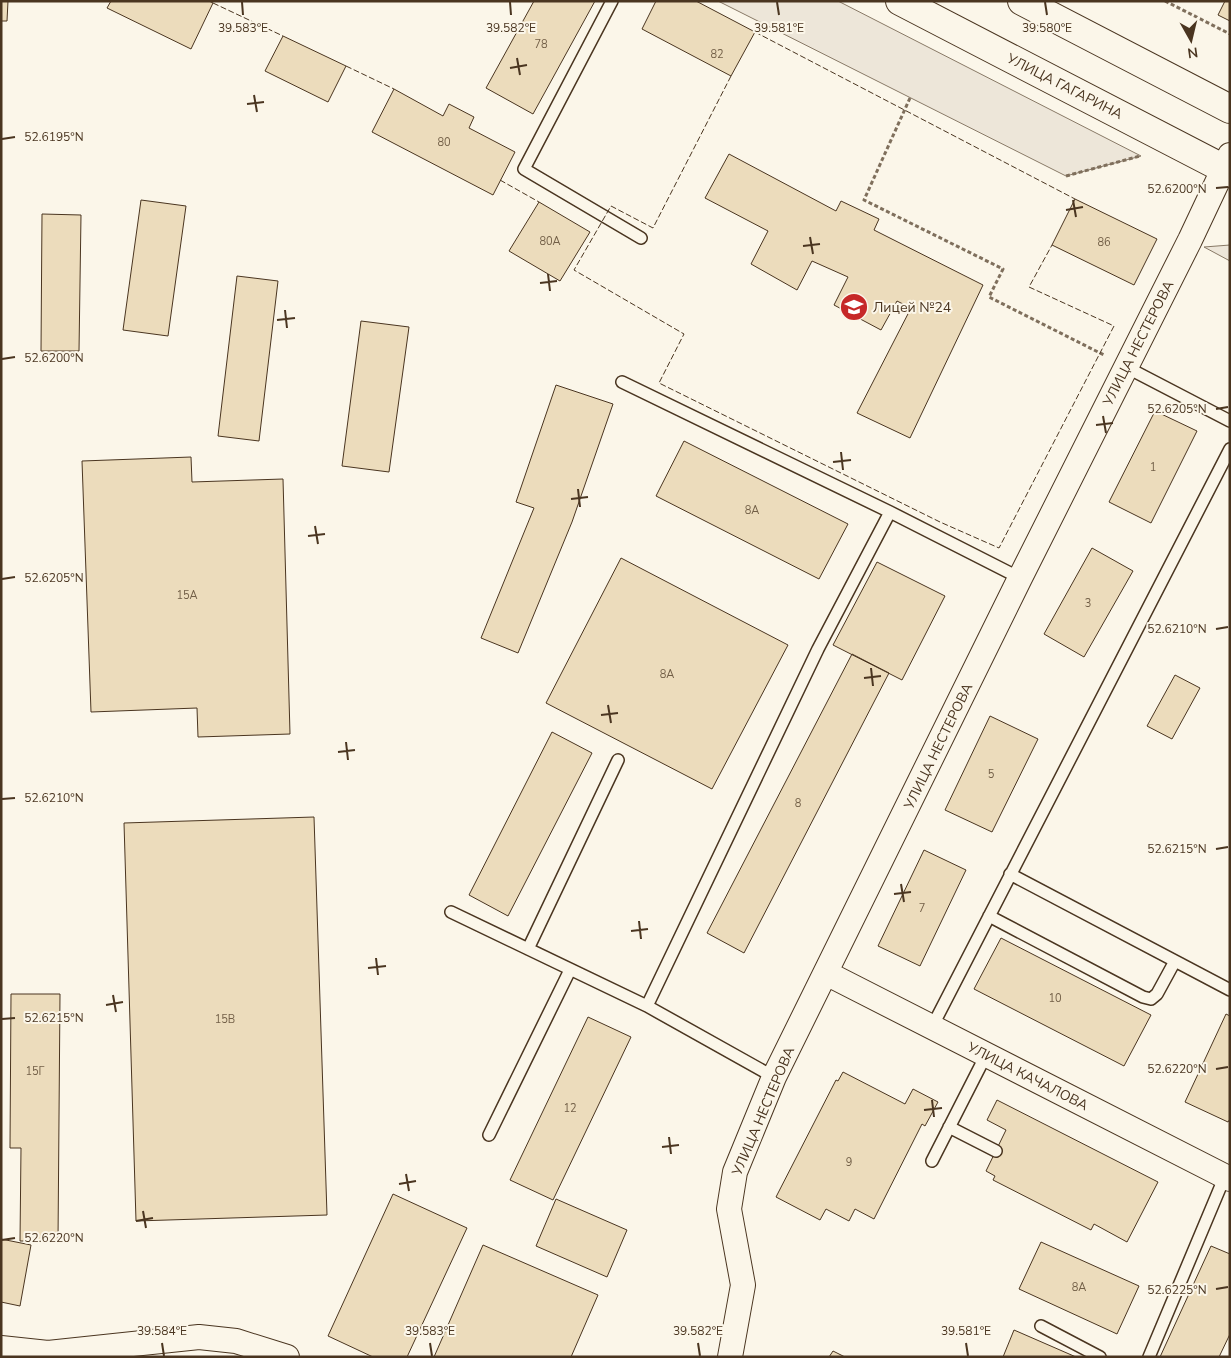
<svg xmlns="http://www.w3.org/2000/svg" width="1231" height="1358" viewBox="0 0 1231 1358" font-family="'Nunito Sans',sans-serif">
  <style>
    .green { fill: #ede6d9; stroke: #887966 }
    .building { fill: #ecdcbc; stroke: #4a3520 }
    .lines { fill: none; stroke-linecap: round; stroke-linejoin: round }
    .service-casing { stroke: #4a3520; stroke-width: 14 }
    .minor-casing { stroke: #4a3520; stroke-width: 26 }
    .primary-casing { stroke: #4a3520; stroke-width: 30 }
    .path { stroke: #7f6f5c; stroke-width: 3; stroke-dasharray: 4 2.5; stroke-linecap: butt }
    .service { stroke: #fbf6e9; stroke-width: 11 }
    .minor { stroke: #fbf6e9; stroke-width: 24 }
    .primary { stroke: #fbf6e9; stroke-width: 28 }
    .fence { stroke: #4a3520; stroke-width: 1; stroke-dasharray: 6 2.5; stroke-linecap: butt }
    .ticks { fill: none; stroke: #4a3520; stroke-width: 2 }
    .labels { text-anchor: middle; stroke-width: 4; stroke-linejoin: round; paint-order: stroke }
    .number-label { font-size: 11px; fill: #725f47 }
    .street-label { font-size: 14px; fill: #4a3520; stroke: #fbf6e9 }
    .poi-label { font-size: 14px; fill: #4a3520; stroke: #fbf6e9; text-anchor: start }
    .ticks-label { font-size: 12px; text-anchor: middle; fill: #4a3520; stroke: #fbf6e9; stroke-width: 4; stroke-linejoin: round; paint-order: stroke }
  </style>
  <rect width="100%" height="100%" fill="#fbf6e9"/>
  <path class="green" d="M718,1H838L1141,156L1066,176Z
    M1230,245V261L1204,247Z"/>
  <path class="building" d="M1,1H8L7,21H1Z
    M111,1H209L213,3L191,49L107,8Z
    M534,1H595L533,114L486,88Z
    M656,1H696L755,32L731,76L642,29Z
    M1225,1H1230V21L1218,15Z
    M283,36L346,66L328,102L265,71Z
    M394,89L443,116L449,104L474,117L469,128L515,152L493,195L372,132Z
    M729,154L836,211L841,201L879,219L874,230L983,285L910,438L857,413L911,308L897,301L881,330L834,305L848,277L812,261L797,290L751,264L768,231L705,198Z
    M1075,199L1157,239L1134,285L1052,245Z
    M141,200L186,206L168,336L123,330Z
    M539,202L590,232L560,281L509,251Z
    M42,214L81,215L79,351H41Z
    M237,276L278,281L259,441L218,436Z
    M361,321L409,327L389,472L342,466Z
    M556,385L613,404L572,522L518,653L481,638L534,508L516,502Z
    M1155,411L1197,431L1151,523L1109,502Z
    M684,441L848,524L819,579L656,496Z
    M191,457L192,482L283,479L290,734L198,737L197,708L91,712L82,461Z
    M1092,548L1133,571L1084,657L1044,634Z
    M621,558L788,645L712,789L546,703Z
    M877,562L945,596L902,680L833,645Z
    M852,654L889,673L744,953L707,933Z
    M1175,675L1200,688L1172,739L1147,726Z
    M990,716L1038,739L992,832L945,810Z
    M552,732L592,753L508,916L469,895Z
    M314,817L327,1215L136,1221L124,823Z
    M924,850L966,870L920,966L878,946Z
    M1001,938L1151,1015L1124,1066L974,989Z
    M11,994H60L58,1241H20L21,1148H10Z
    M1226,1014L1230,1016V1119L1228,1122L1185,1102Z
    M588,1017L631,1037L553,1200L510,1180Z
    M843,1072L905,1104L913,1089L938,1102L925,1126L922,1124L874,1219L855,1209L849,1221L826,1209L820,1220L776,1197L836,1080L838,1081Z
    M997,1100L1158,1182L1127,1242L1094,1224L1091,1230L993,1180L995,1176L986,1171L1006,1130L987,1120Z
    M393,1194L467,1228L407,1357H373L328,1336Z
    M556,1199L627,1230L607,1277L536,1246Z
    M1,1239L31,1245L20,1306L1,1302Z
    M1041,1242L1139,1286L1117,1334L1019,1289Z
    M483,1245L598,1295L571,1357H434Z
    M1211,1246L1230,1254V1334L1219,1357H1160Z
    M1014,1330L1076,1357H1003Z
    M833,1351L845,1357H829Z"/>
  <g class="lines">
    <defs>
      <path id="service" d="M612,1L524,169L641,238
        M1126,367L1230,421
        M622,382L890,512L1020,578
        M1010,874L1230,990
        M451,912L647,1006
        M989,916L1143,997L1151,999L1157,994L1175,961
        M528,949L618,760
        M932,1027L1230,449
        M774,1077L647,1006L818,649L890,512
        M949,1127L996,1151
        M489,1135L570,970
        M932,1161L986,1055
        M1041,1326L1100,1357
        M1149,1357L1225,1176"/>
      <path id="minor" d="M826,973L1230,1179
        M1,1348L48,1353L199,1337L236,1341L287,1357
        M730,1357L743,1285L729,1209L735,1172L774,1077L1020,578L1190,240L1230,155"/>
      <path id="primary" d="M900,1L1230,172
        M1022,1L1230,109"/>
    </defs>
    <use href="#service" class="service-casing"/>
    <use href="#minor" class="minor-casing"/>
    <use href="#primary" class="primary-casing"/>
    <path class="path" d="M1165,1L1230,34
      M910,98L864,200L1003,269L989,297L1104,355
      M1066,176L1140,156"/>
    <use href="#service" class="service"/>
    <use href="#minor" class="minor"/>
    <use href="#primary" class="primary"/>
    <path class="fence" d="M213,3L283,36
      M755,32L1075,199
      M346,66L394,89
      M731,76L653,228L611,206L574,270L684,334L659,383L940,522L999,548L1114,326L1029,287L1052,245
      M500,180L539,202"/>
  </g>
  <path class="ticks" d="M242,2L243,15M510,2L511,15M777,2L779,15M1045,2L1047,15M517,58L520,75M510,68L527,65M254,95L257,112M247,104L264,102M2,139L15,137M1216,188L1228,187M1073,200L1076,217M1066,210L1083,207M810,237L813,254M803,246L820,244M548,274L550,291M540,283L557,281M285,310L287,328M277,320L295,318M2,359L15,357M1216,409L1228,407M1103,416L1106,433M1096,425L1113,423M841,452L843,470M833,462L851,460M578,489L580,507M571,499L588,497M315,526L318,544M308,536L325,534M2,579L15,577M1216,629L1228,627M871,668L873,686M864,678L881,676M608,705L611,723M601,715L618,713M346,742L348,760M338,752L355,750M2,799L15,798M1216,849L1228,847M901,884L904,902M894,894L911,892M639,921L641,939M631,931L648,929M376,958L378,975M368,968L386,966M113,995L116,1012M106,1005L123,1002M2,1019L15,1018M1216,1069L1228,1067M932,1100L934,1117M924,1110L942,1108M669,1137L671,1154M662,1147L679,1145M406,1174L409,1191M399,1184L416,1181M143,1211L146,1228M136,1221L153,1218M2,1240L15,1238M1216,1289L1228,1287M162,1343L164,1356M430,1343L432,1356M698,1343L700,1356M966,1343L968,1356"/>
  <defs>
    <symbol id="school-disc" viewBox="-11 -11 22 22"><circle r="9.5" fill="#c62828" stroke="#fbf6e9"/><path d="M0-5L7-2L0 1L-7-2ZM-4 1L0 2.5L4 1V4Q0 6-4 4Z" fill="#fff"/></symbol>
  </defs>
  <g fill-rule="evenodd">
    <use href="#school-disc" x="838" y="291" width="32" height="32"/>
  </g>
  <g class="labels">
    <g class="number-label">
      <text x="541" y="48">78</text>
      <text x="717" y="58">82</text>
      <text x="444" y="146">80</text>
      <text x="550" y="245">80А</text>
      <text x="1104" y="246">86</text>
      <text x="1153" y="471">1</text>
      <text x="752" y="514">8А</text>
      <text x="187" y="599">15А</text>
      <text x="1088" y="607">3</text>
      <text x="667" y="678">8А</text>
      <text x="991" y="778">5</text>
      <text x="798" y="807">8</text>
      <text x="922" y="912">7</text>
      <text x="1055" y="1002">10</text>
      <text x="225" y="1023">15В</text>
      <text x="35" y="1075">15Г</text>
      <text x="570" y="1112">12</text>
      <text x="849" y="1166">9</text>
      <text x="1079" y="1291">8А</text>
    </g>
    <g class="street-label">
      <text transform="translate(1065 86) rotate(27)" y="5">УЛИЦА ГАГАРИНА</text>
      <text transform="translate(1138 343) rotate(-63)" y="5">УЛИЦА НЕСТЕРОВА</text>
      <text transform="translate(938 746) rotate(-64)" y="5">УЛИЦА НЕСТЕРОВА</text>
      <text transform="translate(1028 1076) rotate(27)" y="5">УЛИЦА КАЧАЛОВА</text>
      <text transform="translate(763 1111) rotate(-67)" y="5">УЛИЦА НЕСТЕРОВА</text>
    </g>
    <g class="poi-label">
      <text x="873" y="312">Лицей №24</text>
    </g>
  </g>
  <g class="ticks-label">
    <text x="243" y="32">39.583°E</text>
    <text x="511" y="32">39.582°E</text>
    <text x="779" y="32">39.581°E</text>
    <text x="1047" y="32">39.580°E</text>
    <text x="54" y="141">52.6195°N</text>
    <text x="1177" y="193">52.6200°N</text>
    <text x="54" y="362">52.6200°N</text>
    <text x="1177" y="413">52.6205°N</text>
    <text x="54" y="582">52.6205°N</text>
    <text x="1177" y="633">52.6210°N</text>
    <text x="54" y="802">52.6210°N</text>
    <text x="1177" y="853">52.6215°N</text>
    <text x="54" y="1022">52.6215°N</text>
    <text x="1177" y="1073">52.6220°N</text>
    <text x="54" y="1242">52.6220°N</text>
    <text x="1177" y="1294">52.6225°N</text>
    <text x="162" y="1335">39.584°E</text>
    <text x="430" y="1335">39.583°E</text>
    <text x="698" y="1335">39.582°E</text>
    <text x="966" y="1335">39.581°E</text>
  </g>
  <rect width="1231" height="1358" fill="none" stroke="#4a3520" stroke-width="5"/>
  <g transform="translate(1191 40) rotate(172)" stroke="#fbf6e9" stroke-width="4" paint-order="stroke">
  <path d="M0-4L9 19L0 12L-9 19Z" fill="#4a3520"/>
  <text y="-8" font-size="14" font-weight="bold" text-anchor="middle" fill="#4a3520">N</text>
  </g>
</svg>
